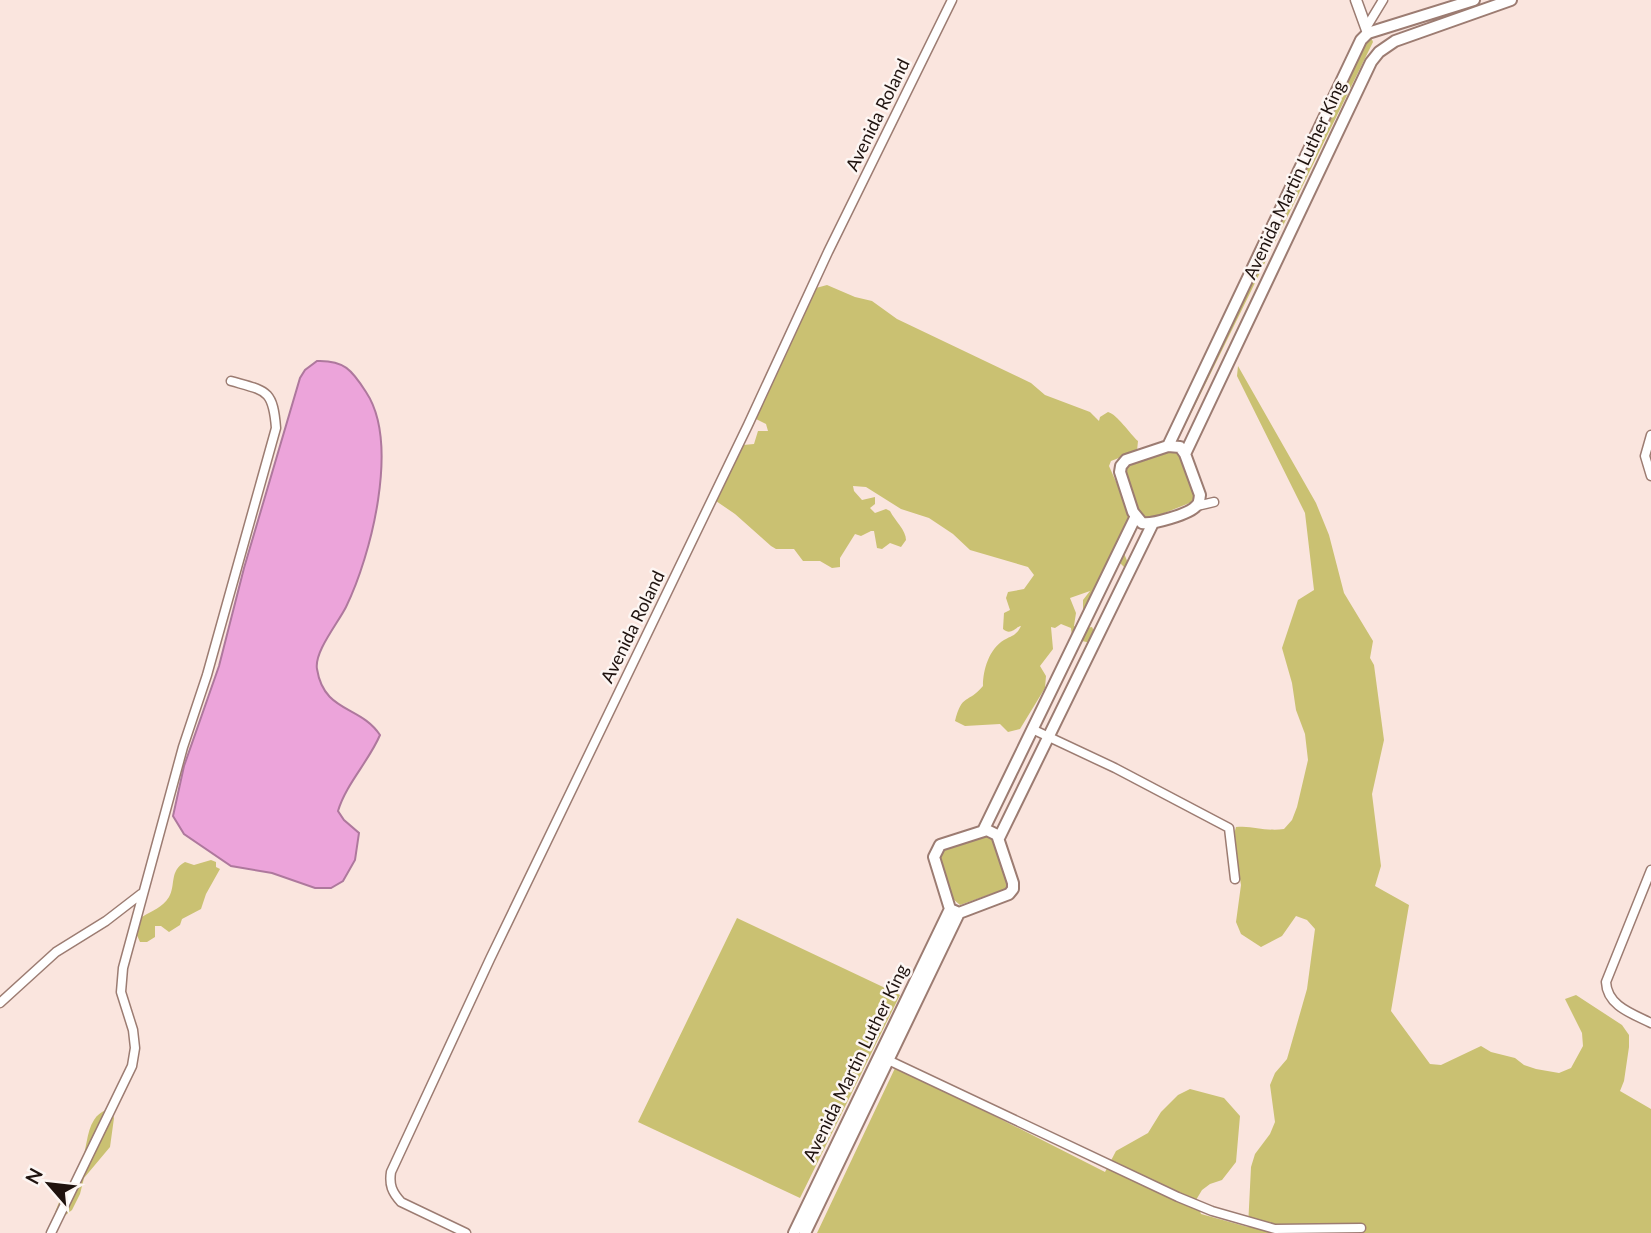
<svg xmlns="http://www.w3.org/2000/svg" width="1651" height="1233" viewBox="0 0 1651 1233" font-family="Lato,sans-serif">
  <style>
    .green { fill: #cac172 }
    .water { fill: #eca4da; stroke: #ae789d; stroke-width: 2 }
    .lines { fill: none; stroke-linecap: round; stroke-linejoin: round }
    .minor-casing { stroke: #9c7c72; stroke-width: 11 }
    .tertiary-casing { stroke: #9c7c72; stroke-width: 13 }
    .secondary-casing { stroke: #9c7c72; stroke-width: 14 }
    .minor { stroke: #fff; stroke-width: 8 }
    .tertiary { stroke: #fff; stroke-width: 10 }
    .secondary { stroke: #fff; stroke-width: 10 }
    .labels { text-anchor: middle; stroke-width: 5; stroke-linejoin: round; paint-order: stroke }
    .street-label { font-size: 18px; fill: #1f130f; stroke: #fdf6f3 }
  </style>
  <rect width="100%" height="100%" fill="#fae5de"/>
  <path class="green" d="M1371,37L1373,42L1180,436L1175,434L1367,38Z
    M827,285L855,297L872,301L897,319L1031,383L1045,395L1090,412L1099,421L1100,417L1108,412C1118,415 1129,433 1138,441L1137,451L1111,461L1109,466L1132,518L1123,551L1128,563L1125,568L1117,560L1106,580V589L1083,613V600L1090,591L1070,598L1076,613L1074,626L1080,629L1092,627L1095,633L1091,643L1082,641L1079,644L1072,637L1071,628L1061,624L1055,628L1051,627L1053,649L1040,666L1046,676L1045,688L1020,729L1008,732L1000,724L965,726L955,721C962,693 968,704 983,686C983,670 989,649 1004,640C1013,635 1016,636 1021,626C1015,627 1011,636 1003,629L1004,613L1010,610L1006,598L1008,592L1024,589L1034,575L1028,567L970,550L953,534L929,518L901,509L866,487L853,486L854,491L862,500L875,497V504L870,508L875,513L886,509L890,511C895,521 906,530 906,540L901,547L890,543L882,549L877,548L874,531H871L861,536L855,534L840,558V567L832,568L820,561H803L794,549H776L771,546L735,514L716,501L743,445L754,444L758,431H768L766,424L756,419L807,302L816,288Z
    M1238,366L1316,503L1329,535L1344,593L1373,641L1370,658L1374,665L1384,740L1372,794L1381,866L1375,886L1409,905L1391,1011L1430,1064L1441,1065L1481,1046L1491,1052L1515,1058L1524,1065L1536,1069L1559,1073L1571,1068L1583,1046L1582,1033L1565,999L1576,995L1622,1025L1629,1035V1047L1624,1081L1620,1091L1651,1109V1233H817L896,1066L1105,1172L1116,1151L1148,1133L1161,1112L1178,1095L1190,1089L1224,1098L1240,1116L1236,1162L1222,1180L1210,1184L1202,1190L1196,1200L1201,1214L1248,1227L1251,1167L1255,1154L1270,1134L1275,1122L1270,1085L1275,1073L1287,1059L1307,989L1315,929L1307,920L1296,916L1282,936L1261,947L1241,934L1236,922L1241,885L1233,838L1236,827C1253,825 1266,832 1284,829L1292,820L1297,807L1308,760L1305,734L1296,710L1292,683L1282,648L1298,600L1314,590L1305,513L1237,376Z
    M1171,450L1179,451L1194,496L1192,502L1147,520L1139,516L1126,470L1129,466Z
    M986,836L992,839L1008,884L1005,889L960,905L953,899L938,856L942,849Z
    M211,860L216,862V867L220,869L206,894L201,909L182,919L180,925L169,932L161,926H155V937L147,942H140L136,933L142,917C153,910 162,908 169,897C176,885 169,871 185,862L194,865Z
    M737,918L900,995L800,1198L638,1122Z
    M106,1110L112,1112L114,1118L110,1147L84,1178L80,1194L72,1210L58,1221L54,1217C58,1198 73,1180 81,1163C87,1150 86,1132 94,1120C97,1115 101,1112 106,1110Z"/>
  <path class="water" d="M317,361C344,360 352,370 366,392C400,443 371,556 346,607C338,623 314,652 317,669C324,713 360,705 380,735C369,761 346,784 338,811L344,820L359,833L355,860L343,881L331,888H315L272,873L231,866L184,834L173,816L184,766L219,666L244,568L300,378L305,370Z"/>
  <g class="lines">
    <defs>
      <path id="minor" d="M1366,28L1383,0
        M1651,435L1645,456L1651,476
        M1197,506L1214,502
        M1032,729L1115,768L1229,828L1235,879
        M1651,870L1606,982C1607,1006 1633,1014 1651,1023
        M0,1003L56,952L106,921L141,894
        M888,1060L1178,1197L1212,1211L1275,1229L1361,1228
        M51,1233L132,1066L135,1048L133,1030L121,992L123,968L183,747L207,675L276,428C273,389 266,391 231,381
        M466,1233L401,1202C392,1192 389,1185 391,1172L490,959L748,425L828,252L952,0"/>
      <path id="tertiary" d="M1356,0L1368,33"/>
      <path id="secondary" d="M1168,446L1361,40L1368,33L1474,0
        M1168,446L1180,447L1185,454L1200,495C1199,500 1200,503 1196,506C1190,514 1151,525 1142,523L1133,512L1120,472L1121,466L1126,460Z
        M1185,454L1371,62L1379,52L1395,41L1511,0
        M987,830L997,835L1013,883V889L1009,894L959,913L950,909L934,857L940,845Z
        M983,831L1135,518
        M999,838L1153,523
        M794,1233L950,909
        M805,1233L959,913"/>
    </defs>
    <use href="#minor" class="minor-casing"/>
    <use href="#tertiary" class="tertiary-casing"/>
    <use href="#secondary" class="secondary-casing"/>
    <use href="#minor" class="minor"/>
    <use href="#tertiary" class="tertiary"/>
    <use href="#secondary" class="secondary"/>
  </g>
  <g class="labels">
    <g class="street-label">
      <text transform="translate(878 115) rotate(-64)" y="6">Avenida Roland</text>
      <text transform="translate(1295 180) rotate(-65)" y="6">Avenida Martin Luther King</text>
      <text transform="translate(633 627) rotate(-64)" y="6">Avenida Roland</text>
      <text transform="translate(856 1063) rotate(-64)" y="6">Avenida Martin Luther King</text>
    </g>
  </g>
  <g transform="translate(49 1184) rotate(298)" stroke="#fdf6f3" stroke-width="5" paint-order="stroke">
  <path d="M0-5L12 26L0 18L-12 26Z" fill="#1f130f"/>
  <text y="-10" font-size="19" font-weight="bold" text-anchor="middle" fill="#1f130f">N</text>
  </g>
</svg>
